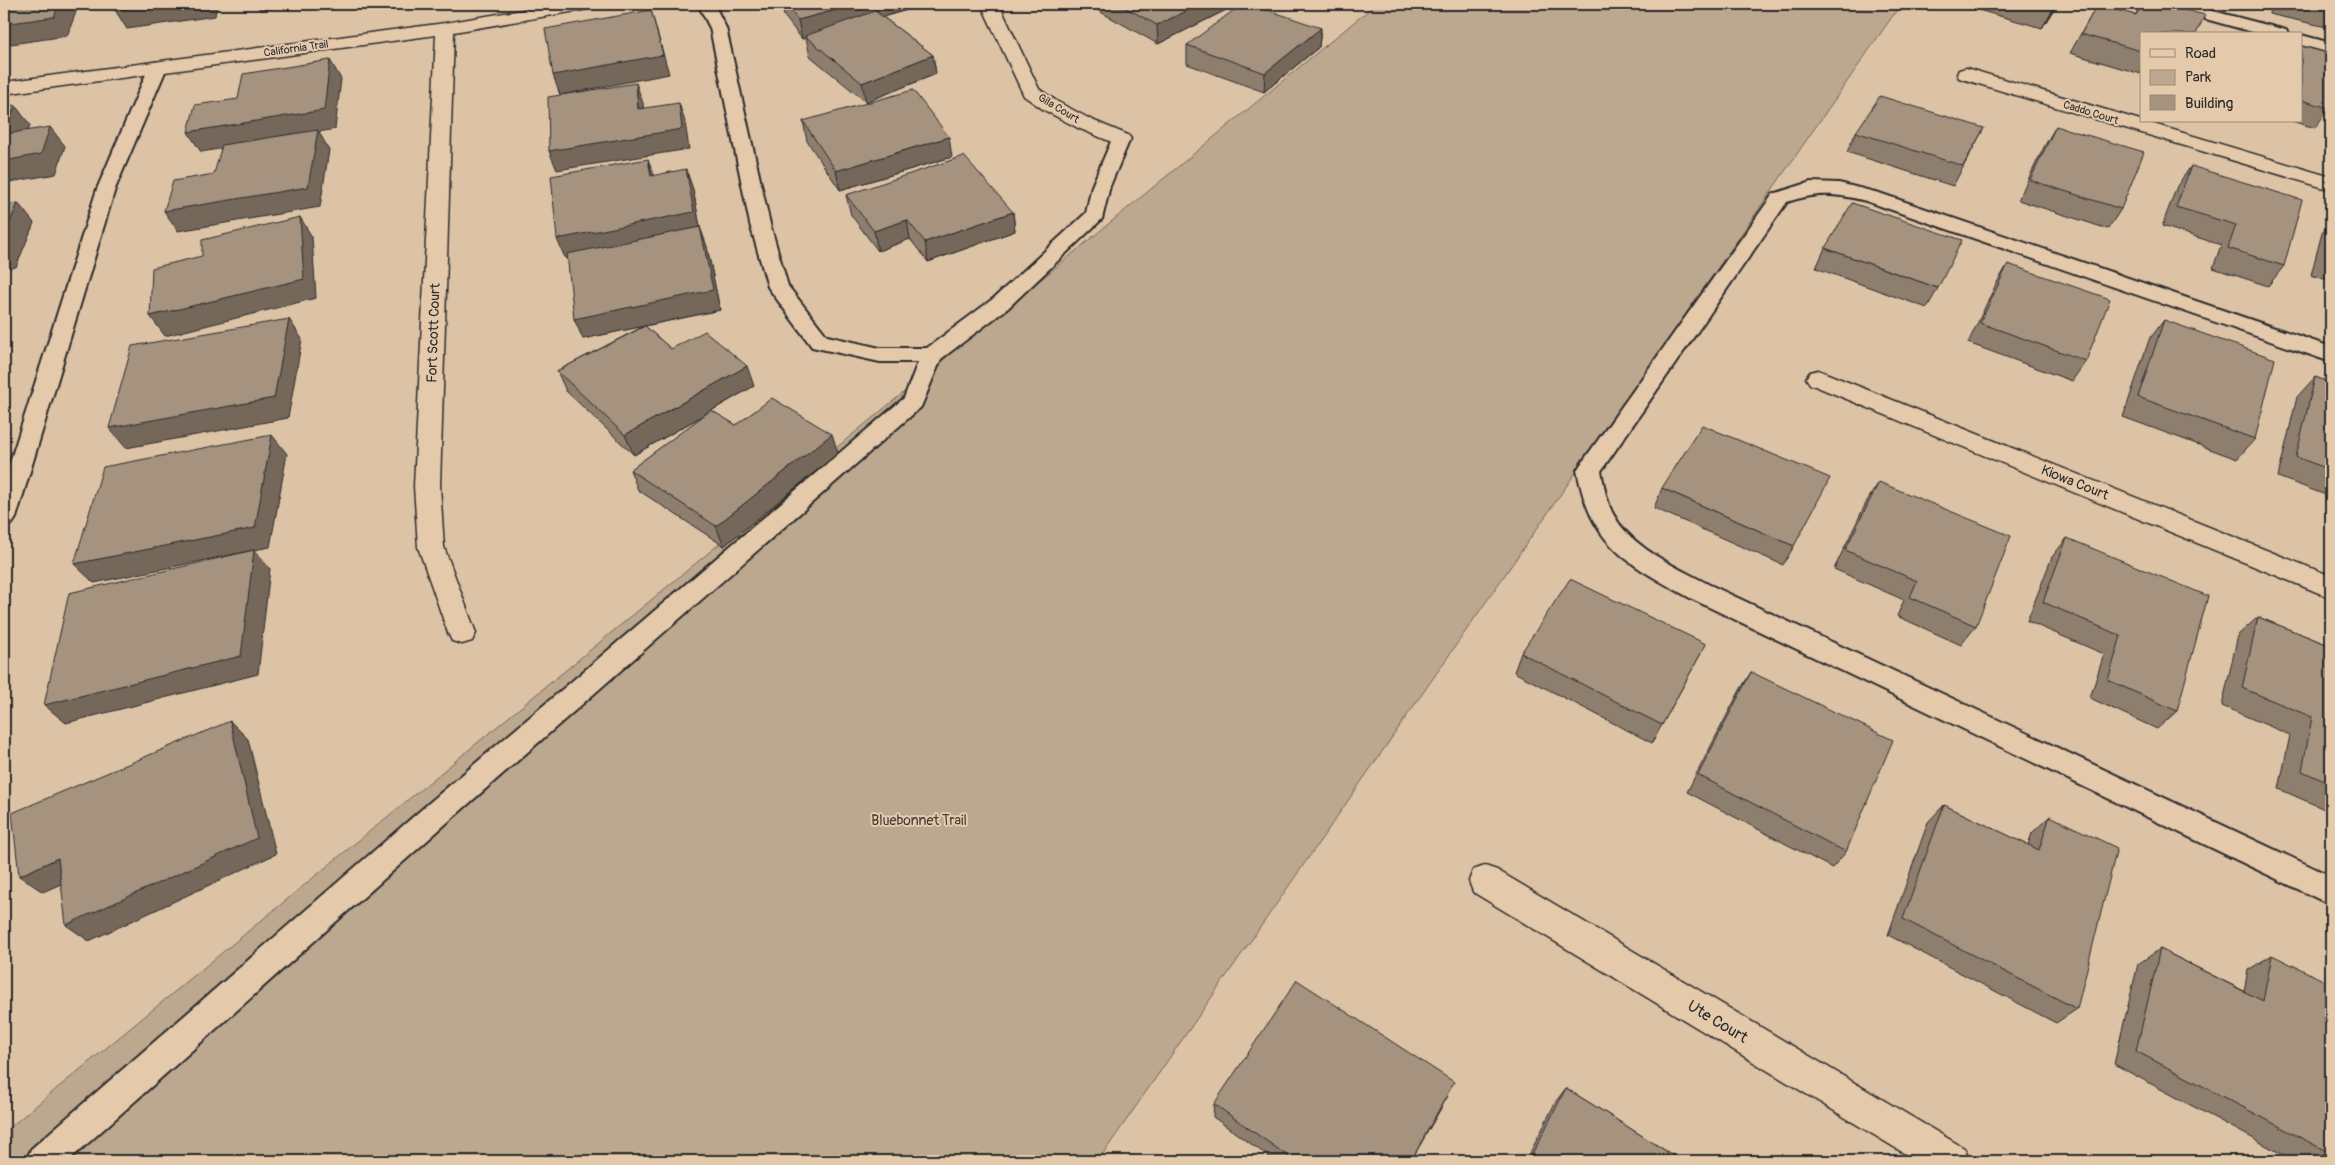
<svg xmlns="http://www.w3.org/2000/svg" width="2335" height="1165" viewBox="0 0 2335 1165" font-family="Pangolin,sans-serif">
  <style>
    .green { fill: #bca78f; stroke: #74695d }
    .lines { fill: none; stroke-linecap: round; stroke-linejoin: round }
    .service-casing { stroke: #2b2b2b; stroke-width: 4 }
    .minor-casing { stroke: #2b2b2b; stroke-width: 3 }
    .service { fill: #e4c9ab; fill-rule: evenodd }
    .minor { fill: #e4c9ab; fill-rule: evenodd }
    .wall { fill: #8e7e6e; stroke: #2b2b2b }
    .shaded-wall { fill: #74675a; stroke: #2b2b2b }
    .building { fill: #a59380; stroke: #2b2b2b }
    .labels { text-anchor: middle; stroke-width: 4; stroke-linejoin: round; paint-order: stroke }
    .far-street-label { font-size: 11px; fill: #2b2b2b; stroke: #e4c9ab }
    .street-label { font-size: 14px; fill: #2b2b2b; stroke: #e4c9ab }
    .park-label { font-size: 14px; fill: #413e3a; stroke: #e4c9ab }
    .near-street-label { font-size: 16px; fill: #2b2b2b; stroke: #e4c9ab }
  </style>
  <rect width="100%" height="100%" fill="#ddc3a6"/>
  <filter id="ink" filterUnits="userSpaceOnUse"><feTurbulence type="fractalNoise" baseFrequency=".02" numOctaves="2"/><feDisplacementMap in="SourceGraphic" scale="10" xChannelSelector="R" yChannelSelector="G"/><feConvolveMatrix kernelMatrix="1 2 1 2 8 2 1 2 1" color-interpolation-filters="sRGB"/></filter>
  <g filter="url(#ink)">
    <path class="green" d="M1376,4H1901L1098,1161H4V1132Z"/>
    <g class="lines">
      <defs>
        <path id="service" d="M698,4H714L726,28L770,224L788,286L827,336L880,348H927L994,298L1086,213L1092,186L1112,139L1115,135H1127L1130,139L1110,186L1102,219L1008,308L941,359L921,407L449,821L68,1161H26L31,1149L429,803L904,398L918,362H880L812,347L768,287L750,224L710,28Z
          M2160,4H2186L2286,30L2288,34H2260L2162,7Z
          M2301,35L2331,43V53L2301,45Z
          M158,62L164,63L167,67L115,189L16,518L12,524L4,527V481L97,189L149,67L152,63Z
          M1811,182L1839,183L1879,193L2331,347V362L1866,201C1833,193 1819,192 1787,202L1601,471C1604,485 1606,499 1612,512C1630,548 1675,566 1708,584L2331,876V905L1690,598C1627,563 1591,546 1577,470L1581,464L1773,194Z"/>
        <path id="minor" d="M558,4H597L594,8L588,9L454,32L440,486L444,547L476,633L472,641L462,644L452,641L448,633L418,547L414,486L436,35L4,94V82L445,23Z
          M981,4H999L1039,89L1058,102L1092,120L1128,135L1131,139L1128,143L1121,145L1114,143L1078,128L1044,110L1024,96Z
          M1966,68L2331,177V190L1959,78L1957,74L1959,70Z
          M1818,370L2331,576V598L1810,384L1806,378L1810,372Z
          M1485,866L1497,870L1964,1148L1970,1161H1917L1473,892L1469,881L1473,870Z"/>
      </defs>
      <use href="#service" class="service-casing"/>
      <use href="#minor" class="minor-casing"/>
      <use href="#service" class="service"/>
      <use href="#minor" class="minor"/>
    </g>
    <path class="wall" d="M781,4H906L907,10L883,17L933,55L936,74L866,102L810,56L806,38L802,39L784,16Z
      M1096,4H1238L1158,44L1097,10Z
      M1957,4H2057L2042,28Z
      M2142,4L2141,74L2070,53L2097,5L2135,15Z
      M2270,4H2331V28L2269,14Z
      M1321,28L1319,47L1264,92L1187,64V45Z
      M2301,46L2329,108L2315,128L2292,121H2301Z
      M803,121L952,157L840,190L807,141Z
      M2056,126L2121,209L2108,229L2018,200L2045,145Z
      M1984,128L1953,186L1847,152L1856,132Z
      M2191,166L2284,266L2268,286L2213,268L2221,245L2162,226L2177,186Z
      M654,175L693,189L700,227L707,247L720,310L645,326L671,349L754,386L711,411L736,425L838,453L724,546L638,490L630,470L709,412L634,455L566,391L557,371L644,326L583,339L568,258H565Z
      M846,195L1013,212L1015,231L928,262L910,239L878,251L851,215Z
      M2331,221V281L2311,275L2322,233Z
      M1825,248L1938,288L1927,308L1816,268Z
      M2008,264L2086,361L2072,381L1968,343L1996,284Z
      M2164,320L2255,439L2237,459L2123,417L2149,340Z
      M2315,377L2331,383V497L2278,477L2297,397Z
      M1879,482L1976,626L1961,645L1897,616L1904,600L1834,569L1867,501Z
      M1662,488L1794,546L1783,565L1654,508Z
      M2067,538L2177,711L2157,729L2090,698L2104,654L2027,621L2052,557Z
      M2258,617L2331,646V812L2279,789L2290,735L2222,706L2238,635Z
      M1706,644L1652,743L1514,672L1521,653Z
      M1751,672L1846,852L1832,868L1687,792L1740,690Z
      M1944,805L2028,845L2032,833L2050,816L2077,1009L2056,1023L1888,935L1928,822Z
      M2160,949L2244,991L2248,970L2272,955L2328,1152L2307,1161H2295L2114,1064L2138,964Z
      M1566,1088L1682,1161H1526L1556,1101Z
      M1448,1096L1411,1161H1275L1213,1117L1214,1104Z"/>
    <path class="shaded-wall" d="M59,4H79L67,36L4,45V24Z
      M158,4H217L215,16L127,29L115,10Z
      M256,4H300L260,10Z
      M858,4H906L907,10L807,38L805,36L806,38L802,39L798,20Z
      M1201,4H1238L1158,44L1157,25Z
      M2056,4H2057L2042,28L2053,9Z
      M651,10L669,74L560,95L553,75Z
      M1321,28L1319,47L1264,92L1265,73Z
      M933,55L936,74L866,102L862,83Z
      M330,60L341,79L335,129L319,132L329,150L320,207L178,231L164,211L318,132L201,152L188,132Z
      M636,83L643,103L645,129L638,109Z
      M679,103L685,122L689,149L557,170L549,151Z
      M15,105L30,125L20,154L5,134Z
      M50,127L65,146L56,174L4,183V161Z
      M949,137L952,157L840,190L836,171Z
      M648,159L655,178L651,176Z
      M686,169L693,189L701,232L565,258L557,239Z
      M18,203L34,223L16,267L4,269V236Z
      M1013,212L1015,231L928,262L925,242Z
      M300,217L312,237L316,298L165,336L150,316Z
      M907,220L910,239L878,251L874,231Z
      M700,227L707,247L720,310L583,339L574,319Z
      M289,319L302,339L288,418L126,448L109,428Z
      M747,366L754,386L634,455L625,435Z
      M832,434L838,453L724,546L716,526Z
      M272,435L287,454L270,547L254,550L270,569L258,674L66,723L44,705L254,550L94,583L74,564Z
      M230,721L248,739L276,854L89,941L66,925Z
      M58,858L81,875L43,892L19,876Z"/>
    <path class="building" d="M4,4H59L54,17L4,24Z
      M117,4H158L115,10Z
      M785,4H858L798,20Z
      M1119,4H1201L1157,25Z
      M1242,4H1250L1321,28L1265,73L1187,45Z
      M2033,4H2056L2053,9Z
      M2142,4H2162L2205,15L2196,34H2141V51L2081,34L2097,5L2136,15Z
      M651,10L663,55L553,75L545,29Z
      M875,11L933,55L862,83L805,36Z
      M2301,46L2331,54V102L2329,108L2301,100Z
      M330,60L324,110L188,132L195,105L238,99L243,74Z
      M636,83L638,109L679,103L682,129L549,151L548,97Z
      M913,90L949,137L836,171L803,121Z
      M1880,96L1984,128L1963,166L1856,132Z
      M15,105L5,134L50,127L41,154L4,161V107Z
      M2056,126L2144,152L2121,209L2030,180Z
      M318,130L308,187L164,211L173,181L214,174L222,145Z
      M964,156L1013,212L925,242L907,220L874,231L846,195Z
      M648,159L651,176L686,169L694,212L557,239L551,176Z
      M2191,166L2302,200L2284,266L2228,248L2236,225L2176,207Z
      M18,203L4,236V205Z
      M1852,203L1962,240L1938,288L1825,248Z
      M300,217L304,279L150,316L152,268L202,256V240Z
      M700,227L713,290L574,319L567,254Z
      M2331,240V256L2328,255Z
      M2008,264L2110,299L2086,361L1980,323Z
      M289,319L274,398L109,428L132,346Z
      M2164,320L2275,359L2255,439L2138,397Z
      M645,326L671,349L705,331L747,366L625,435L557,371Z
      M2315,377L2331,383V470L2296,457Z
      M772,398L832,434L716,526L630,470L711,410L736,425Z
      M1702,425L1830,478L1794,546L1662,488Z
      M272,435L255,528L74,564L103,467Z
      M1879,482L2011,536L1976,626L1910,597L1917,581L1845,550Z
      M2067,538L2208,596L2177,711L2108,680L2121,636L2043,602Z
      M254,550L241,656L44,705L69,593Z
      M1570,579L1706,644L1662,725L1521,653Z
      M2258,617L2331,646V784L2302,771L2312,717L2242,688Z
      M1751,672L1893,740L1846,852L1698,775Z
      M230,721L257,838L66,925L58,858L19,876L12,813Z
      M1944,805L2039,850L2050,816L2117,848L2077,1009L1903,919Z
      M2160,949L2263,1001L2272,955L2331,984V1128L2328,1152L2136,1051Z
      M1297,980L1454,1082L1411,1161H1295L1214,1104Z
      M1566,1088L1682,1161H1529Z"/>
  </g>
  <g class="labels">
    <g class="far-street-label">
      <text transform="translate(296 48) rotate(-8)" y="4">California Trail</text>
      <text transform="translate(1059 108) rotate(31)" y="4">Gila Court</text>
      <text transform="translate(2091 112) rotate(17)" y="4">Caddo Court</text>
    </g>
    <g class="street-label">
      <text transform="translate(433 333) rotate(-88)" y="5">Fort Scott Court</text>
      <text transform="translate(2075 482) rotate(22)" y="5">Kiowa Court</text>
    </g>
    <g class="park-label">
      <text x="919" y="825">Bluebonnet Trail</text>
    </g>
    <g class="near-street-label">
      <text transform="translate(1718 1021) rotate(31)" y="6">Ute Court</text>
    </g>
  </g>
  <rect width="2335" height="1165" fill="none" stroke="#e4c9ab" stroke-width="20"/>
  <rect x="10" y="10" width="2315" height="1145" fill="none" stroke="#2b2b2b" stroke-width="2" filter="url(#ink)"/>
  <rect x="2140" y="32" width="162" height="90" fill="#e4c9ab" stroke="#9a8a78"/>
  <rect x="2150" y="49" width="25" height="8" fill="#e4c9ab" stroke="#9a8a78"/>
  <text x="2185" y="58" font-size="15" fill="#2b2b2b">Road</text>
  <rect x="2150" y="70" width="25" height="15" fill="#bca78f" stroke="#9a8a78"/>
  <text x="2185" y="82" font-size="15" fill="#2b2b2b">Park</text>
  <rect x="2150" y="95" width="25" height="15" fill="#a59380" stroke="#9a8a78"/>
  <text x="2185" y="108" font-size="15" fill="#2b2b2b">Building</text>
</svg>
